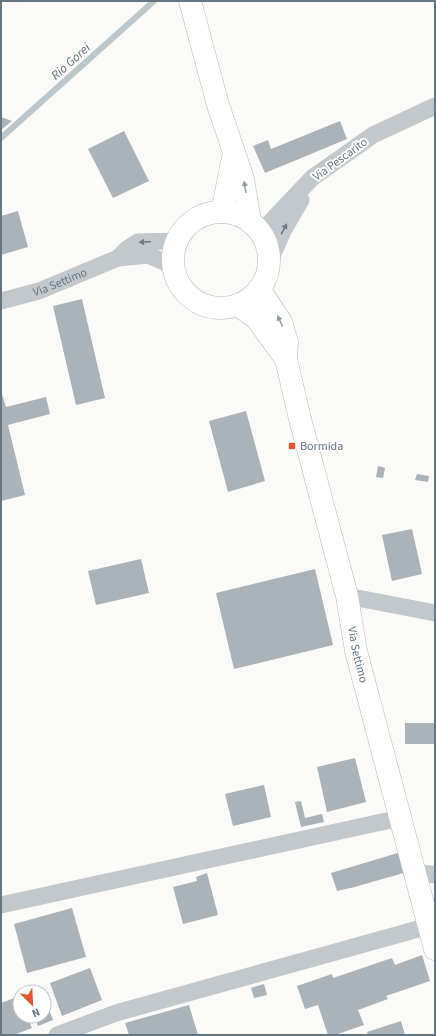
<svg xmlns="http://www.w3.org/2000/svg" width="436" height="1036" viewBox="0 0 436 1036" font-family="'Source Sans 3',sans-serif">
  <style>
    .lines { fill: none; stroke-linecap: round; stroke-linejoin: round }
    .stream { stroke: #bbc7cb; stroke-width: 6 }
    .building { fill: #aab3b9 }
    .secondary-casing { stroke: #b3babf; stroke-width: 23 }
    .street { stroke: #c3c8cc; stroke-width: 17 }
    .secondary { stroke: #fff; stroke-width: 22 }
    .oneway { fill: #939fa8 }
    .oneway2 { fill: #6a7a87 }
    .poi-dot { fill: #e4572e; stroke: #fff; stroke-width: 1.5 }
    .labels { text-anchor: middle; stroke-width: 4; stroke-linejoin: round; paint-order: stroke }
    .street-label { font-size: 12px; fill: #657683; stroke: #fff }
    .poi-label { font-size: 12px; fill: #657683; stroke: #fff; text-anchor: start }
    .water-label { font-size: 13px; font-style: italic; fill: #60757c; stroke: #fff }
  </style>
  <rect width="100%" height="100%" fill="#fafaf8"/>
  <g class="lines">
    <path class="stream" d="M1,138L154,1"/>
  </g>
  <path class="building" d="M1,117L12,121L1,130Z
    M340,121L347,139L265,173L253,146L268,140L271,149Z
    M124,131L149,181L113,198L88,149Z
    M18,211L28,247L1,255V216Z
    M82,299L105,398L76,405L53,306Z
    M1,391L6,407L46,397L50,414L8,425L25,495L1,501Z
    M246,411L265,481L228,492L209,421Z
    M378,466L385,468L383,478L376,477Z
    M417,474L429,476L428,482L415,480Z
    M412,529L422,574L392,581L382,535Z
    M141,559L149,593L96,605L88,571Z
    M315,569L333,645L234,669L216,593Z
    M405,723H435V744H405Z
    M355,758L366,802L327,812L317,767Z
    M264,785L271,817L233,826L225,794Z
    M301,801L305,818L322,814L324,822L301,827L295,802Z
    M401,852L407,872L351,888H350L337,891L331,873Z
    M207,873L218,915L183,924L173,887L197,881L196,877Z
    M72,908L86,957L27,973L14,924Z
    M422,955L430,981L386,996L388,999L358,1010L364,1025L335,1035H328L318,1005L305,1009L297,986L332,974L333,978L392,958L395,965Z
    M90,968L102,1000L62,1016L50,983Z
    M264,984L267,995L254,998L251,988Z
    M41,988L42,992H30Z
    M20,996V1016H27L32,1028L14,1035H1V1003Z
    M44,996L53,1020L38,1026L34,1016H44Z
    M189,1005L198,1035H129L125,1023Z
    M401,1021L405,1035H368L367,1032Z"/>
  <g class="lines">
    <defs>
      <g id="secondary">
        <path d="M190,1L218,105L243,179L250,222"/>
        <path d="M222,212L234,153"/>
        <circle cx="221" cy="260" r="48"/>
        <path id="s2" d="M259,289L281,322L287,342L286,359L300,419L347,596L356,651L435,949"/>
        <path d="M238,305L257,319L286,359"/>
      </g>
    </defs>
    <use href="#secondary" class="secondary-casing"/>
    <g class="street">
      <path d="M260,233L312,178L373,135L435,106"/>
      <path d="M118,258L127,249L138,242L177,241"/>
      <path d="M268,265L283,231L301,200"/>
      <path id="s1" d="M1,301L39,291L118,258L148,255L173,266"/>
      <path d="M347,596L435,613"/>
      <path d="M415,872L435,875"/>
      <path d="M1,905L400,818"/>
      <path d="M57,1035L116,1013L429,926"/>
    </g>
    <use href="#secondary" class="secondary"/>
  </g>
  <defs><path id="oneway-solid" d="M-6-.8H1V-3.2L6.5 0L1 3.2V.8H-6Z"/></defs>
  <g class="oneway">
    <use href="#oneway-solid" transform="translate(245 187) rotate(-99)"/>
    <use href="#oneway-solid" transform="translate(280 321) rotate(-115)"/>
  </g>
  <g class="oneway2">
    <use href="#oneway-solid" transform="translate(284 229) rotate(-62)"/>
    <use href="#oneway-solid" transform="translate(145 242) rotate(177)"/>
  </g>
  <rect class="poi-dot" x="288" y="442" width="8" height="8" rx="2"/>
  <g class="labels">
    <g class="street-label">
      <text transform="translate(340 159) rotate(-36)" y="4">Via Pescarito</text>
      <text dy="4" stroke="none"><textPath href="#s1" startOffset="62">Via Settimo</textPath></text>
      <text dy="4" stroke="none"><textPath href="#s2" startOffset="382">Via Settimo</textPath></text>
    </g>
    <g class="poi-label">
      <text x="300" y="450">Bormida</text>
    </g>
    <g class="water-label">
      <text transform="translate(70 61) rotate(-42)" y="5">Rio Gorei</text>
    </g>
  </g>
  <rect width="436" height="1036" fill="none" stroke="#657683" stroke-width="4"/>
  <g transform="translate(32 1004) rotate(156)"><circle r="19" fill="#ffffff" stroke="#c1c8cd"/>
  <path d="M0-3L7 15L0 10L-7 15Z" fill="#e4572e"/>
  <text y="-6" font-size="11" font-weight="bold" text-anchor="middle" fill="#657683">N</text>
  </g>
</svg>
